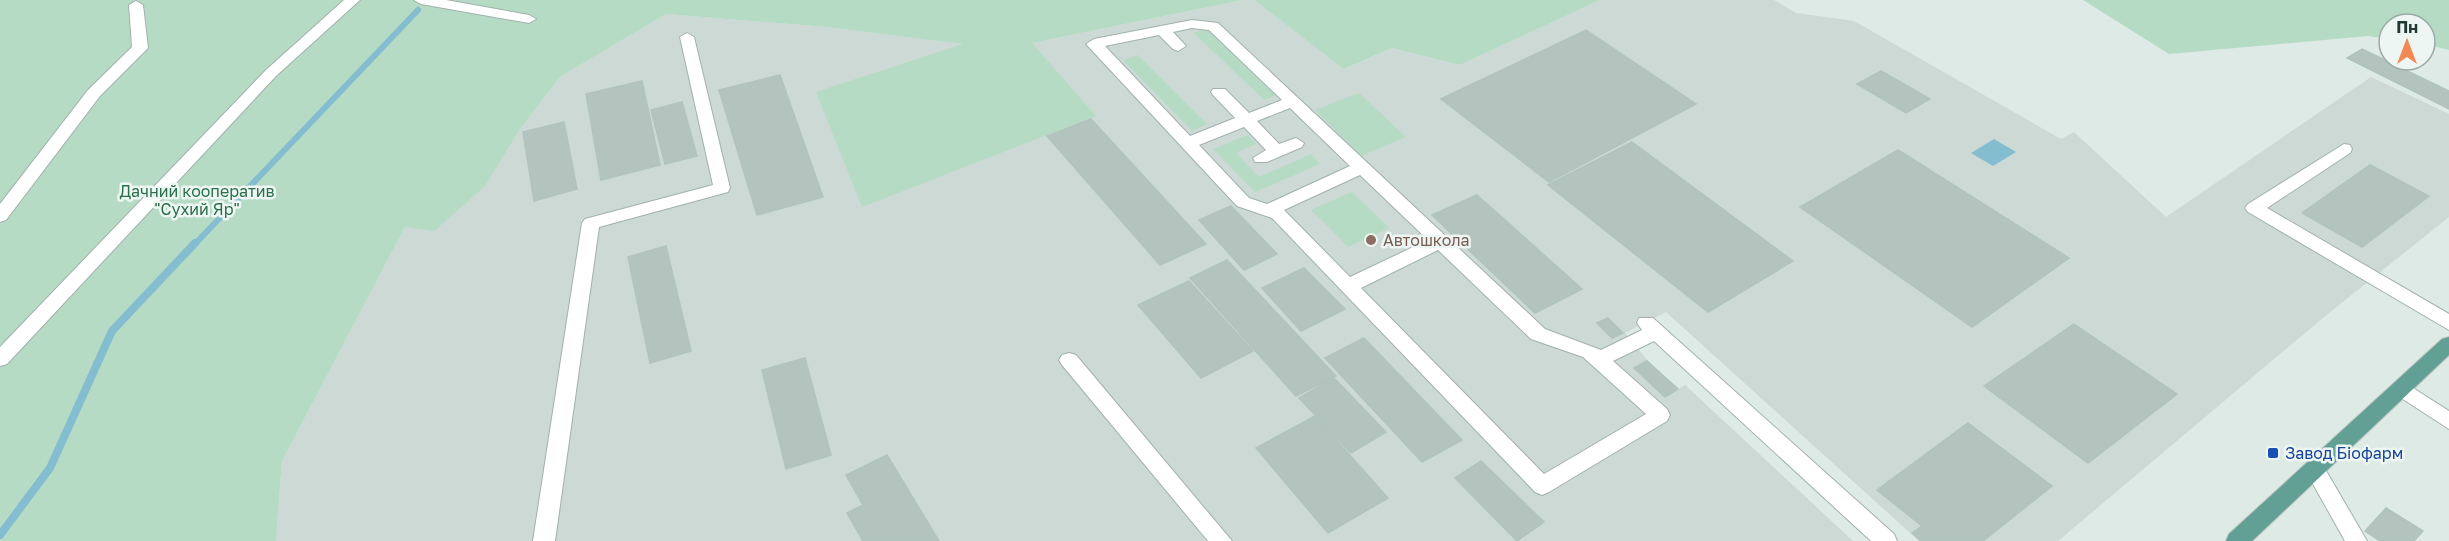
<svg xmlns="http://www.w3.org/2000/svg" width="2449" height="541" viewBox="0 0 2449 541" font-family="'Golos Text',sans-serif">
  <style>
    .built { fill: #ccd9d5 }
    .green { fill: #b6dbc4 }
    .water { fill: #85bdd0 }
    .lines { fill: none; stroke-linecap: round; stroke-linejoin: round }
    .stream-far1 { stroke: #85bdd0; stroke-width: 6 }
    .stream { stroke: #85bdd0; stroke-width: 8 }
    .building { fill: #b3c4bf; stroke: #b0c3bd; stroke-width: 1.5 }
    .minor-casing { stroke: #a1b1ad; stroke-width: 2 }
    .major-casing { stroke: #bcc4c2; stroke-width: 2 }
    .minor { fill: #fff; fill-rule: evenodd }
    .major { fill: #62a096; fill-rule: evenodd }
    .education-dot { fill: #8d6e63; stroke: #eef6f3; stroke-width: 2 }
    .transit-dot { fill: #1a4fb4; stroke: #eef6f3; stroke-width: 2 }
    .labels { text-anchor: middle; stroke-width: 5; stroke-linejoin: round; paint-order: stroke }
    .park-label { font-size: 16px; fill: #2a704b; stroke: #eef6f3 }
    .education-label { font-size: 16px; fill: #785e54; stroke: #eef6f3; text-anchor: start }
    .transit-label { font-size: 16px; fill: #164399; stroke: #eef6f3; text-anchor: start }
  </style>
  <rect width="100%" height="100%" fill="#deeae5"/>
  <path class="built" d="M1243,0H1254L1345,69L1392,48L1460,65L1600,0H1774L1796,13L1854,21L2061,139L2074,132L2166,217L2371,77L2449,114V217L2324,317L2058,541H1919L1666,312L1625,333L1648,361L1678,389L1685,385L1853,541H276L282,461L405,227L520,129L560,77L666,14L827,27L965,44L1032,43Z"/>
  <path class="green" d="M0,0H1243L1032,43L1096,116L862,207L816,92L963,44L827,27L666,14L560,77L520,129L485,186L434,231L405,227L282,461L276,541H0Z
    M1254,0H1600L1460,65L1392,48L1344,69Z
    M2083,0H2449V50L2425,44V24H2389V39L2368,36L2169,54Z
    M1208,28L1279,94L1264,100L1194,33Z
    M1138,55L1207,124L1192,131L1123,60Z
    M1359,93L1406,137L1361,156L1315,110Z
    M1247,135L1256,144L1236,153L1259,177L1311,154L1320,164L1255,192L1213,149Z
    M1352,192L1389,228L1348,247L1311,210Z"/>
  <path class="water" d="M1994,139L2016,152L1993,166L1971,153Z"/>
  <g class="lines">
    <path class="stream-far1" d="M194,245L418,10"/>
    <path class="stream" d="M0,535L50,468L112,331L195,243"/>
  </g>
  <path class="building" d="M1586,30L1696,104L1549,182L1441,99Z
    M2362,49L2449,91V109L2347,58Z
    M1881,71L1930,99L1906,113L1857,84Z
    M780,75L823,197L757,215L719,90Z
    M642,81L660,165L601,180L586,94Z
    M682,102L697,156L665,164L651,110Z
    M1091,119L1206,244L1160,265L1047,136Z
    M564,122L577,189L534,201L523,132Z
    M1632,142L1793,261L1708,312L1548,185Z
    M1898,150L2069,258L1972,327L1800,207Z
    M2370,165L2429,196L2362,247L2302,213Z
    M1477,195L1582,289L1535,313L1432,215Z
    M1231,206L1277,254L1244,270L1199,220Z
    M666,246L691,351L650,363L628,257Z
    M1227,260L1336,376L1296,396L1190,278Z
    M1304,268L1345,309L1301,331L1262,288Z
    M1189,281L1253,351L1201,378L1138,305Z
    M1608,318L1623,333L1612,338L1597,323Z
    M2074,324L2177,394L2088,463L1984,386Z
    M1364,338L1462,440L1422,462L1325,358Z
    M805,358L831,455L786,469L762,370Z
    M1647,361L1678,389L1665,397L1634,368Z
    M1334,378L1386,432L1351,453L1299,398Z
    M1315,416L1388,498L1328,533L1256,448Z
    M1968,423L2052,486L1983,541H1921L1912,533L1922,526L1877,490Z
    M887,455L939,541H863L847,513L863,505L846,475Z
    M1481,461L1544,522L1517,541L1455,478Z
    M2386,508L2423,531L2414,541H2380L2365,531Z"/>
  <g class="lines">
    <defs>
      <path id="minor" d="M344,0H360L276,76L7,364L0,366V347L266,70Z
        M414,0H446L529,15L536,19L529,23L421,4Z
        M136,1L143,5L148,48L100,96L6,220L0,222V204L88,90L132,47L129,5Z
        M1192,20L1218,23L1545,329L1601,350L1642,330L1637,323L1639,318H1653L1894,534L1897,541H1871L1654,341L1613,361L1667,409L1670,415L1667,421L1549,492L1542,495L1535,492L1272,218L1237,206L1086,44L1094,39ZM1192,28L1209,30L1282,100L1249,113L1225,89H1213L1211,92L1213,95L1235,118L1190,136L1105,46L1159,35L1173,49L1178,51L1186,46L1173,32ZM1290,108L1350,166L1267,204L1249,198L1199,145L1244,127L1266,150L1253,158L1255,162H1267L1302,147L1304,143L1296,138L1279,144L1257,121ZM1360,175L1428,240L1350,277L1284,210ZM1438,250L1531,339L1583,357L1646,414L1544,474L1361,288Z
        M687,33L694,37L730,188L728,192L599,227L555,541H533L582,223L585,219L713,185L680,37Z
        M2344,144L2350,145L2352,149L2350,153L2267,208L2449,314V330L2248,212L2245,208L2248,204Z
        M1069,353L1076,355L1232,541H1208L1062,365L1059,360L1062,355Z
        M2402,381L2449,411V429L2395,394L2392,389L2395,384Z
        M2314,460L2321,462L2367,541H2345L2304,468L2307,462Z"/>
      <path id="major" d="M2449,337V355L2252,541H2226L2229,534L2442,339Z"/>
    </defs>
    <use href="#minor" class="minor-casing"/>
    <use href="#major" class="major-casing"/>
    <use href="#minor" class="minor"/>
    <use href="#major" class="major"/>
  </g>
  <circle class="education-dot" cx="1371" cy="240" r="6"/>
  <rect class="transit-dot" x="2267" y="447" width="12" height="12" rx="3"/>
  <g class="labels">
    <g class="park-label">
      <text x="197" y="197">Дачний кооператив<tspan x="197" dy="18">"Сухий Яр"</tspan></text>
    </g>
    <g class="education-label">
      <text x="1383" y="246">Автошкола</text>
    </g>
    <g class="transit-label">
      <text x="2285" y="459">Завод Біофарм</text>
    </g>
  </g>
  <g transform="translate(2407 42)"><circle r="28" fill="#eef6f3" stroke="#9baaa7" stroke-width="1.5"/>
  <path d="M0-4.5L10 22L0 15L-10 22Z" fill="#f28953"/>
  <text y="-9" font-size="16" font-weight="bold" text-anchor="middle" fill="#1f3935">Пн</text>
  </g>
</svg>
